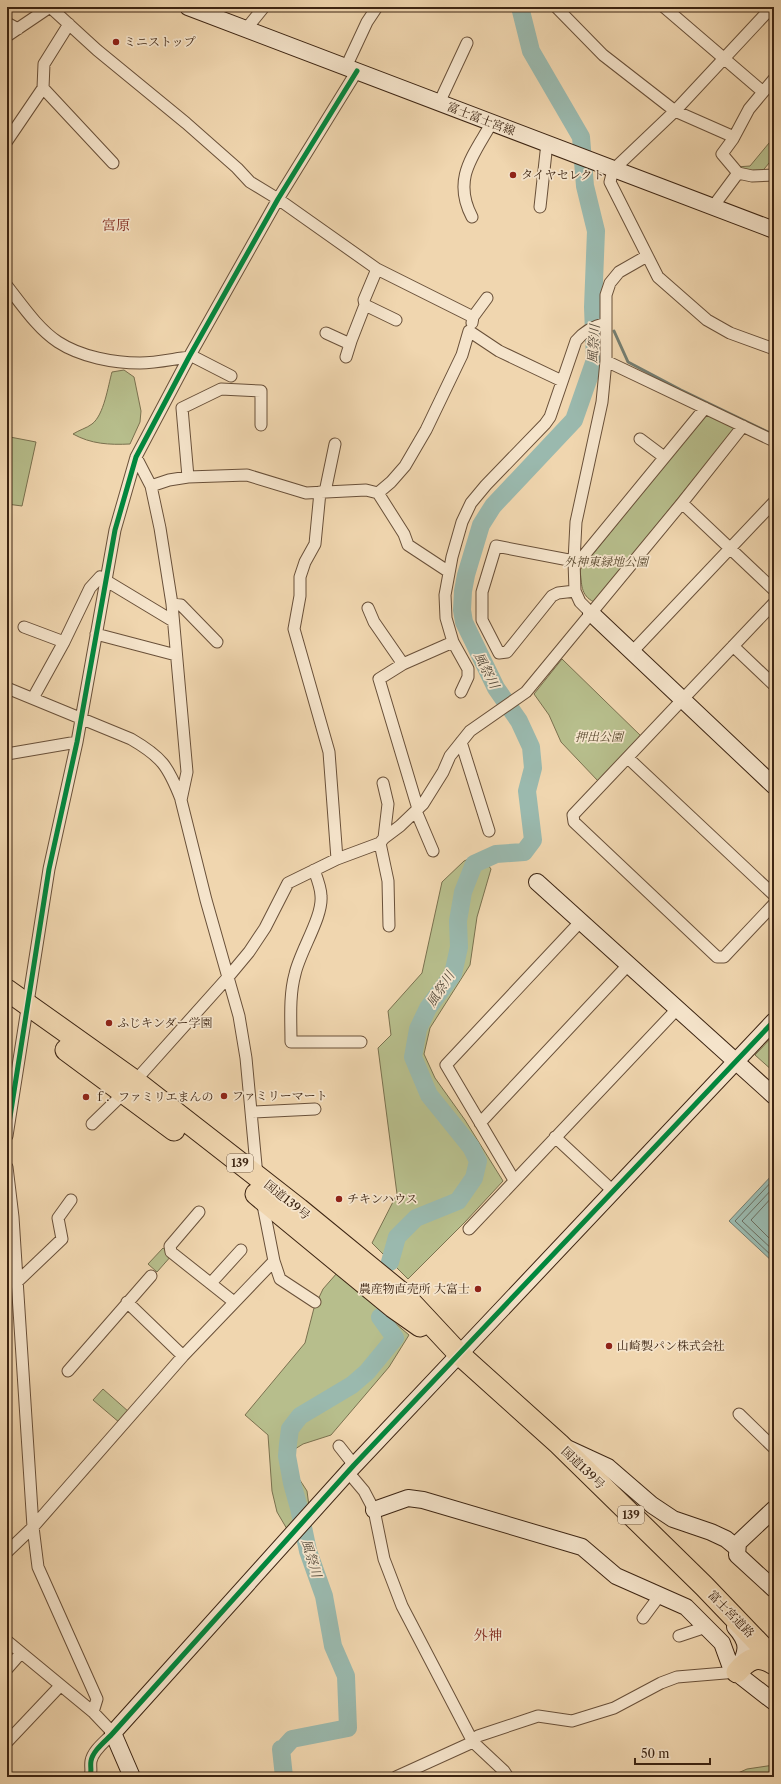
<svg xmlns="http://www.w3.org/2000/svg" width="781" height="1784" viewBox="0 0 781 1784" font-family="'Libre Caslon Text','Noto Serif JP',serif">
  <style>
    .green { fill: #b7be8c; stroke: #7a714f }
    .water { fill: #9ab9ae; stroke: #747d70 }
    .lines { fill: none; stroke-linecap: round; stroke-linejoin: round }
    .shore { stroke: #6b6e60; stroke-width: 1 }
    .stream { stroke: #747d70; stroke-width: 3 }
    .river { stroke: #9ab9ae; stroke-width: 18 }
    .street-casing { stroke: #695039; stroke-width: 13 }
    .secondary-casing { stroke: #3c2412; stroke-width: 18 }
    .highway-casing { stroke: #3c2412; stroke-width: 23 }
    .street { stroke: #f5e4cb; stroke-width: 11 }
    .secondary { stroke: #f5e4cb; stroke-width: 16 }
    .highway { stroke: #f0d6af; stroke-width: 21 }
    .cycleway-casing { stroke: #f5e4cb; stroke-width: 8 }
    .cycleway { stroke: #00873e; stroke-width: 5 }
    .poi-dot { fill: #8f2418; stroke: #f5e4cb; stroke-width: 1.5 }
    .labels { text-anchor: middle; stroke-width: 3.5; stroke-linejoin: round; paint-order: stroke }
    .shield { fill: #f5e4cb; stroke: #745e4a; stroke-width: 1 }
    .shield-label { font-size: 11px; font-weight: bold; fill: #3c2412 }
    .poi-label { font-size: 12px; fill: #3c2412; stroke: #f5e4cb; text-anchor: start }
    .street-label { font-size: 12px; fill: #3c2412; stroke: #f5e4cb }
    .park-label { font-size: 12px; font-style: italic; fill: #5b4a30; stroke: #f5e4cb }
    .water-label { font-size: 13px; font-style: italic; fill: #544939; stroke: #f5e4cb }
    .quarter-label { font-size: 14px; fill: #7a1f14; stroke: #f5e4cb }
  </style>
  <rect width="100%" height="100%" fill="#f0d6af"/>
  <filter id="stains"><feTurbulence type="fractalNoise" baseFrequency=".005" numOctaves="4"/><feColorMatrix values="0 0 0 0 .2 0 0 0 0 .09 0 0 0 0 .02 0 0 0 .5 -.17"/></filter>
  <radialGradient id="worn" r=".72"><stop offset=".6" stop-color="#630" stop-opacity="0"/><stop offset="1" stop-color="#630" stop-opacity=".3"/></radialGradient>
  <path class="green" d="M774,137V157L760,174L736,167L750,166Z
    M124,370L134,377L141,411L140,422L130,444C109,445 91,444 73,434C79,430 87,428 92,424C104,415 108,386 112,372Z
    M706,414L735,428L594,602C580,595 582,584 580,570Z
    M10,437L36,442L22,506L7,504V446Z
    M562,659L642,737L598,781L561,742L549,715L534,694Z
    M480,854L491,869L477,917L470,965L430,1028L424,1054L435,1078L465,1120L503,1181L465,1222L408,1279L372,1243L397,1194L378,1048L391,1035L388,1011L422,973L442,882L464,861Z
    M774,1035V1072L755,1055Z
    M163,1248L172,1255L157,1272L148,1264Z
    M337,1273L409,1335L389,1367L331,1435L303,1444L295,1449L294,1467L296,1474L307,1491L309,1506L287,1529L277,1512L272,1491L268,1435L245,1415L305,1343L314,1308L323,1289Z
    M103,1389L129,1412L120,1423L93,1400Z
    M774,1765V1777H729L747,1769Z"/>
  <path class="water" d="M774,1173V1263L729,1221Z"/>
  <g class="lines">
    <path class="shore" d="M774,1179L735,1221L774,1258
      M774,1187L742,1221L774,1251
      M774,1195L751,1220L774,1243"/>
    <path class="stream" d="M593,307L601,317
      M614,331L628,362L681,390L774,435"/>
    <path class="river" d="M390,1262L397,1237L416,1218L458,1201L474,1178L478,1161L471,1147L429,1095L413,1057L418,1029L428,1008L453,974L459,947L458,921L463,892L474,864L496,854L524,852L533,840L527,791L533,768L531,747L519,721L496,688L464,622L462,610L463,591L466,575L481,525L493,506L574,420L595,360L593,307L596,231L585,186L581,137L531,51L520,7
      M284,1777L281,1749H283L292,1739L348,1728L346,1676L333,1646L324,1596L308,1551L299,1508L292,1483L287,1456L288,1444L290,1429L300,1416L352,1385L367,1372L395,1338L380,1317"/>
    <defs>
      <path id="street" d="M50,7L97,50L186,123L237,168L250,182L278,199L377,269L364,300L365,305L396,320
        M556,7L603,55L675,111L734,137
        M664,7L762,91
        M772,7L675,111L613,170L610,182L658,277L707,320L730,333L774,349
        M7,23L18,29
        M246,29L264,7
        M7,36L50,7
        M346,67L367,22L377,7
        M43,88L113,163
        M439,103L467,43
        M7,141L43,88L44,64L69,24
        M738,173L722,154L733,139L749,109L774,79
        M540,207L547,143
        M712,208L738,173L752,176L774,175
        M472,217C452,179 473,156 491,124
        M377,269L473,317
        M7,286C22,305 38,329 58,342C81,357 114,363 140,363C156,363 173,359 189,357
        M472,323L473,317L487,298
        M326,333L350,344
        M190,355L231,376
        M346,357L351,341L365,305
        M606,361L774,441
        M640,439L664,457
        M136,457L151,486L160,528L172,604L187,772L181,800L206,900L239,1016L246,1058L257,1176
        M188,477L182,408L221,389L261,391V425
        M151,486L169,480L188,477L247,475L306,493L366,490L378,493L404,534L408,545L449,572
        M320,492L315,544L305,562L300,577V596L294,629L329,752L337,859
        M325,492L335,444
        M378,493L391,482L405,466L426,430L462,355L469,331L499,351L562,381
        M682,503L774,590
        M575,591L558,593L552,596L507,652L499,653L482,620V592L496,546L574,561L581,559L705,408
        M774,603L573,815L574,822L717,957H724L774,904
        M172,604L181,605L217,642
        M368,608L374,622L403,664
        M591,613L580,602L575,591L574,561L576,522L602,402L606,361V295L610,283L619,272L647,256
        M24,627L64,642
        M96,634L176,655
        M733,646L774,685
        M632,652L774,502
        M7,688L131,739C162,757 168,766 181,799
        M461,692L468,677V669L453,642L446,618L445,595L452,557L462,522L471,503L486,485L545,424L550,417L576,341C584,331 594,326 606,323
        M33,698L64,642L90,588L100,577L173,621
        M461,742L489,831
        M7,754L77,742
        M628,758L774,895
        M383,783L388,804L384,838
        M418,809L379,679L403,664L453,642
        M416,811L433,851
        M380,843L388,881L389,926
        M314,870C317,878 321,888 321,896C323,917 300,951 295,974C289,996 291,1020 291,1042H361
        M135,1081L229,976L249,952L265,928L288,883L337,859L380,843L384,838L400,826L423,804L443,772L450,756L470,731L526,692L682,503L743,426
        M252,1112L315,1109
        M480,1123L629,964
        M92,1124L125,1092
        M7,1136L49,869L77,742L115,530L136,457L189,357L278,199L357,71
        M555,1137L613,1191
        M7,1167L13,1217L33,1527L38,1567L97,1699L93,1712
        M514,1180L446,1065L581,921
        M199,1212L170,1246L171,1252L234,1302
        M469,1229L678,1008
        M274,1261L280,1279L315,1302
        M17,1282L62,1239L58,1218L71,1200
        M211,1283L241,1250
        M127,1302L183,1356
        M68,1371L151,1276
        M739,1414L774,1448
        M339,1446L354,1465
        M348,1472L364,1491L374,1510L384,1559L402,1606L473,1742L504,1771L508,1777
        M7,1552L33,1527L183,1356L274,1261L262,1200
        M643,1618L660,1595
        M679,1636L706,1627
        M7,1641L93,1712L113,1733C106,1741 93,1750 91,1761C90,1767 92,1771 90,1777
        M7,1669L21,1653
        M7,1742L60,1686
        M396,1777L473,1742L478,1736L538,1716L572,1721L614,1708L661,1683L677,1677L737,1672"/>
      <path id="secondary" d="M188,7L774,230
        M591,613L774,786
        M537,882L774,1096
        M569,1449L608,1467L652,1505L673,1519L711,1532L726,1539L737,1548
        M774,1509L738,1543L737,1555L774,1589
        M374,1510L408,1498L423,1500L582,1547L616,1576L686,1607L722,1643L730,1665L743,1678L774,1702
        M735,1627C750,1644 747,1651 738,1670
        M132,1777L113,1733L348,1472L774,1021"/>
      <path id="highway" d="M7,990L135,1081L299,1209L404,1295L459,1354L559,1444L704,1586L774,1659
        M66,1050L174,1130
        M256,1194L393,1307L420,1326
        M737,1672C749,1658 758,1654 774,1664"/>
    </defs>
    <use href="#street" class="street-casing"/>
    <use href="#secondary" class="secondary-casing"/>
    <use href="#highway" class="highway-casing"/>
    <use href="#street" class="street"/>
    <use href="#secondary" class="secondary"/>
    <use href="#highway" class="highway"/>
    <defs>
      <path id="cycleway" d="M7,1136L49,869L77,742L115,530L136,457L189,357L278,199L357,71
        M90,1777C92,1771 90,1767 91,1761C93,1750 106,1741 113,1733L354,1465L774,1021"/>
    </defs>
    <use href="#cycleway" class="cycleway-casing"/>
    <use href="#cycleway" class="cycleway"/>
  </g>
  <g class="poi-dot">
    <circle cx="116" cy="42" r="4"/>
    <circle cx="513" cy="175" r="4"/>
    <circle cx="109" cy="1023" r="4"/>
    <circle cx="224" cy="1096" r="4"/>
    <circle cx="86" cy="1097" r="4"/>
    <circle cx="339" cy="1199" r="4"/>
    <circle cx="478" cy="1289" r="4"/>
    <circle cx="609" cy="1346" r="4"/>
  </g>
  <g class="labels">
    <g class="shield">
      <rect x="227" y="1154" width="26" height="18" rx="3"/>
      <rect x="618" y="1506" width="26" height="18" rx="3"/>
    </g>
    <g class="shield-label">
      <text x="240" y="1167">139</text>
      <text x="631" y="1519">139</text>
    </g>
    <g class="poi-label">
      <text x="124" y="46">ミニストップ</text>
      <text x="521" y="179">タイヤセレクト</text>
      <text x="117" y="1027">ふじキンダー学園</text>
      <text x="232" y="1100">ファミリーマート</text>
      <text x="94" y="1101">ｆ．ファミリエまんの</text>
      <text x="347" y="1203">チキンハウス</text>
      <text x="470" y="1293" text-anchor="end">農産物直売所 大富士</text>
      <text x="617" y="1350">山崎製パン株式会社</text>
    </g>
    <g class="street-label">
      <text transform="translate(481 119) rotate(21)" y="4">富士富士宮線</text>
      <text transform="translate(287 1200) rotate(39)" y="4">国道139号</text>
      <text transform="translate(583 1468) rotate(44)" y="4">国道139号</text>
      <text transform="translate(731 1614) rotate(46)" y="4">富士宮道路</text>
    </g>
    <g class="park-label">
      <text x="606" y="566">外神東緑地公園</text>
      <text x="599" y="741">押出公園</text>
    </g>
    <g class="water-label">
      <text transform="translate(593 344) rotate(-86)" y="5">風祭川</text>
      <text transform="translate(487 670) rotate(63)" y="5">風祭川</text>
      <text transform="translate(440 989) rotate(-57)" y="5">風祭川</text>
      <text transform="translate(312 1558) rotate(73)" y="5">風祭川</text>
    </g>
    <g class="quarter-label">
      <text x="116" y="230">宮原</text>
      <text x="488" y="1640">外神</text>
    </g>
  </g>
  <rect width="781" height="1784" fill="none" stroke="#f0d6af" stroke-width="24"/>
  <rect x="8" y="8" width="765" height="1768" fill="none" stroke="#3c2412" stroke-width="2"/>
  <rect x="12" y="12" width="757" height="1760" fill="none" stroke="#3c2412"/>
  <path d="M635 1758v6h75v-6" fill="none" stroke="#3c2412" stroke-width="2"/>
  <text x="641" y="1758" font-size="12" fill="#3c2412" stroke="#f5e4cb" stroke-width="3" paint-order="stroke">50 m</text>
  <rect width="100%" height="100%" filter="url(#stains)"/>
  <rect width="100%" height="100%" fill="url(#worn)"/>
</svg>
